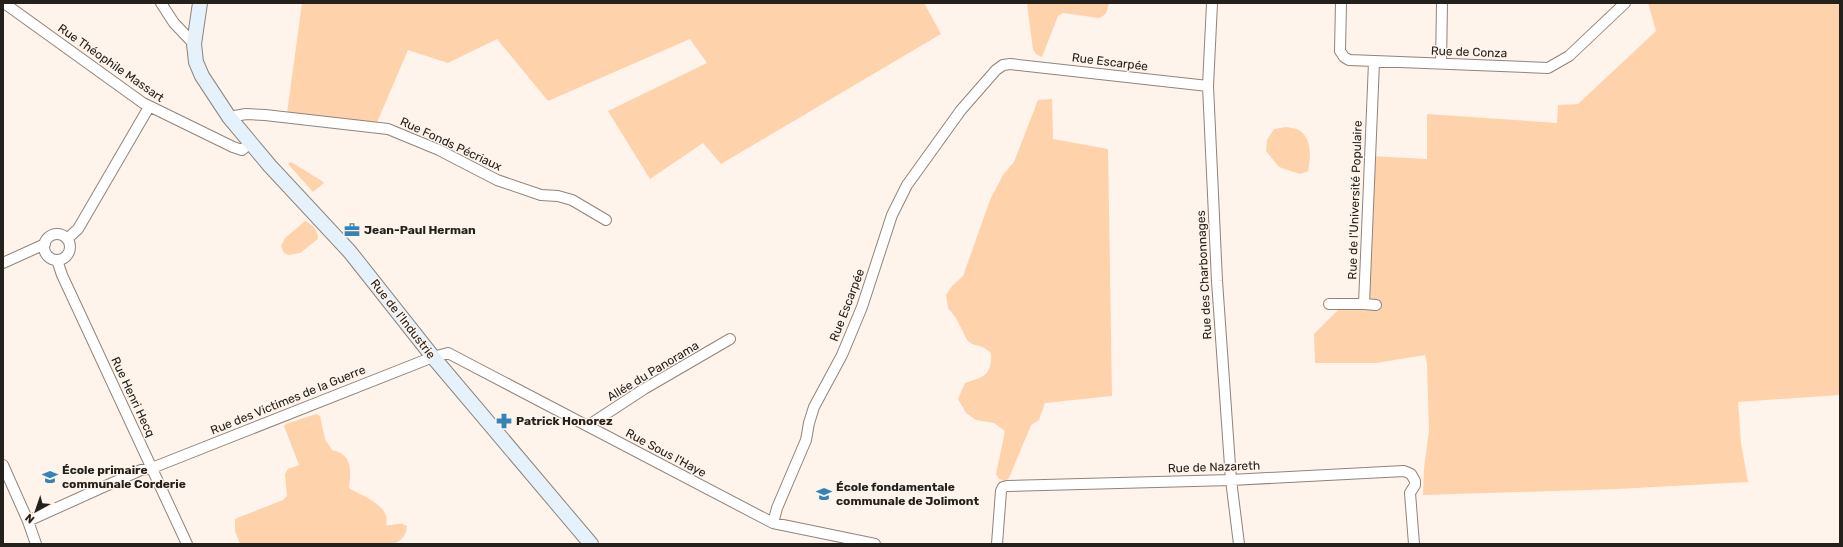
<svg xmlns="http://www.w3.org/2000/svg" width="1843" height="547" viewBox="0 0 1843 547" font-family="Rubik,sans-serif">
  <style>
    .green { fill: #fed2ab }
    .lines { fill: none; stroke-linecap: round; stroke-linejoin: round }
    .street-casing { stroke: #8f847b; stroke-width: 12 }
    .secondary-casing { stroke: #8f847b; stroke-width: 16 }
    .street { stroke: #fff; stroke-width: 10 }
    .secondary { stroke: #e5f2fc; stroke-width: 14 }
    .labels { text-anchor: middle; stroke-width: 3; stroke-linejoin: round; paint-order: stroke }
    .street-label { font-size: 12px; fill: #24201c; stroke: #fef4ec }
    .poi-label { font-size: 12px; font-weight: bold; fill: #24201c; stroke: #fef4ec; text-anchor: start }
  </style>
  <rect width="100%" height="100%" fill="#fef4ec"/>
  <path class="green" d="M302,3H924L941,34L721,164L703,143L650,179L608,111L707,63L690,39L548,101L497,39L448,63L408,50L375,127L287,113Z
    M1027,3H1109C1107,11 1107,15 1099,18L1063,13L1058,16L1042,57L1037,55L1033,50Z
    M1648,3H1840V395L1738,402L1741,443L1748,482L1617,489L1423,495L1424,468L1429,431L1427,364L1425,355L1376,363H1315L1314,334L1344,304H1364L1370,156L1427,159V114L1557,123L1558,105L1578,104L1656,31Z
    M1052,99L1053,139L1108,149L1112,396L1045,403L1039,420L1031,425L1009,478L1005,481L999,479L996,474L1005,431L994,423L976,420L966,413L958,399L965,383C984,377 992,375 991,353L983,347L972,344L967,340L956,318L948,308L946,295L952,286L963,276L990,200L1003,175L1014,162L1038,100Z
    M1286,127C1290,128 1295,128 1299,130C1312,138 1311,158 1308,171L1300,174L1279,167L1266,151L1267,140L1274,129Z
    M291,162L322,181L324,183L313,192L288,164Z
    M305,221C313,225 318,230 318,239L300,253L289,255L284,253L281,246L285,238Z
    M316,414L320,416L325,439L332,450C353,455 351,470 349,488C362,497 391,504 386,525C394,526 399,521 407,526C406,536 401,542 392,544H240L235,531V519L283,500L287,496L285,474L288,469L299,465L284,426L286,424Z"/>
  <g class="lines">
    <defs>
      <path id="street" d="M4,3L143,103L233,147L242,150L250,143
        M161,3L174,23L194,44
        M1212,3L1208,86L1217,281L1231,480L1239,544
        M1341,3L1340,51L1344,57L1349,60L1548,68L1569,56L1625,3
        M1441,64L1442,3
        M229,117L246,114L265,115L388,129L439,150L497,180L541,195L558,196L572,200L606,220
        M44 247a13 13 0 1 1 26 0a13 13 0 1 1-26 0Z
        M67,239L78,229L149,107
        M57,260L62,275L187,544
        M3,263L45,244
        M1329,304H1364L1374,62
        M1364,304L1376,305
        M589,425L644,389L730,339
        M3,465L28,521L36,544
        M28,521L141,470L152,468L433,357L448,353L773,523L875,544
        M773,523L777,508L806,440L809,423L814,407L842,355L862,307L892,215L907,185L961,110L996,70L1003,65L1010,64L1208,86
        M997,544L1001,491L1003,487L1007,486L1231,480L1404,471L1411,474L1415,481V485L1410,493L1414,544"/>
      <path id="secondary" d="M200,3L194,44L196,62L202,76L229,117L270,166L350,252L433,357L591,544"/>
    </defs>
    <use href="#street" class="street-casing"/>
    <use href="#secondary" class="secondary-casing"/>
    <use href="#street" class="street"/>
    <use href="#secondary" class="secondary"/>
  </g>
  <defs>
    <symbol id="office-bare" viewBox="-9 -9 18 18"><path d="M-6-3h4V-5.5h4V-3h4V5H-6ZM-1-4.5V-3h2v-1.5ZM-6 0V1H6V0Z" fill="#3485b6" stroke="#fef4ec" stroke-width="2.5" paint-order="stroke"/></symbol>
    <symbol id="pharmacy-bare" viewBox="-9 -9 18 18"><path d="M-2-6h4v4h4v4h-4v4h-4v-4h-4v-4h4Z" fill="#3485b6" stroke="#fef4ec" stroke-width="2.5" paint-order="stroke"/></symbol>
    <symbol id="school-bare" viewBox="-9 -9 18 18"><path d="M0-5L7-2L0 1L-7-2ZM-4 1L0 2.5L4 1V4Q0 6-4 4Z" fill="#3485b6" stroke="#fef4ec" stroke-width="2.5" paint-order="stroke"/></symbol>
  </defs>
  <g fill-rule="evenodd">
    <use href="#office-bare" x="341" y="219" width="22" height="22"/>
    <use href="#pharmacy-bare" x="493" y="410" width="22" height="22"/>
    <use href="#school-bare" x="39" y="466" width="22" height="22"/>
    <use href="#school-bare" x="813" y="483" width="22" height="22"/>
  </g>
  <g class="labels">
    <g class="street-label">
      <text transform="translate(1469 52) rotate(2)" y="4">Rue de Conza</text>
      <text transform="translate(1110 62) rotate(7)" y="4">Rue Escarpée</text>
      <text transform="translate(111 63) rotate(35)" y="4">Rue Théophile Massart</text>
      <text transform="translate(451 144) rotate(25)" y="4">Rue Fonds Pécriaux</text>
      <text transform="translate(1355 200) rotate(-88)" y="4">Rue de l'Université Populaire</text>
      <text transform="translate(1204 275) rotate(-93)" y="4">Rue des Charbonnages</text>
      <text transform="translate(847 305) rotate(-69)" y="4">Rue Escarpée</text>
      <text transform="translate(403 319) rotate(52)" y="4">Rue de l'Industrie</text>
      <text transform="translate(653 371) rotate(-31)" y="4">Allée du Panorama</text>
      <text transform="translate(133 397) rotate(65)" y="4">Rue Henri Hecq</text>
      <text transform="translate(288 400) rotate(-22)" y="4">Rue des Victimes de la Guerre</text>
      <text transform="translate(666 453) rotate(28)" y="4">Rue Sous l'Haye</text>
      <text transform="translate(1214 467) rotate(-2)" y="4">Rue de Nazareth</text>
    </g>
    <g class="poi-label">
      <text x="364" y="234">Jean-Paul Herman</text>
      <text x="516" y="425">Patrick Honorez</text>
      <text x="62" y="474">École primaire<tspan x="62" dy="14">communale Corderie</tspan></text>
      <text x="836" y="491">École fondamentale<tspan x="836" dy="14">communale de Jolimont</tspan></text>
    </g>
  </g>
  <rect width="1843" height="547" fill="none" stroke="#24201c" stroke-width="8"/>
  <g transform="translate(36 511) rotate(220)" stroke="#fef4ec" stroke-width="3" paint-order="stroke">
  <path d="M0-3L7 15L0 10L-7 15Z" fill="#24201c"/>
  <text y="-6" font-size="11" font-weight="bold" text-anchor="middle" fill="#24201c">N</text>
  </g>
</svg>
